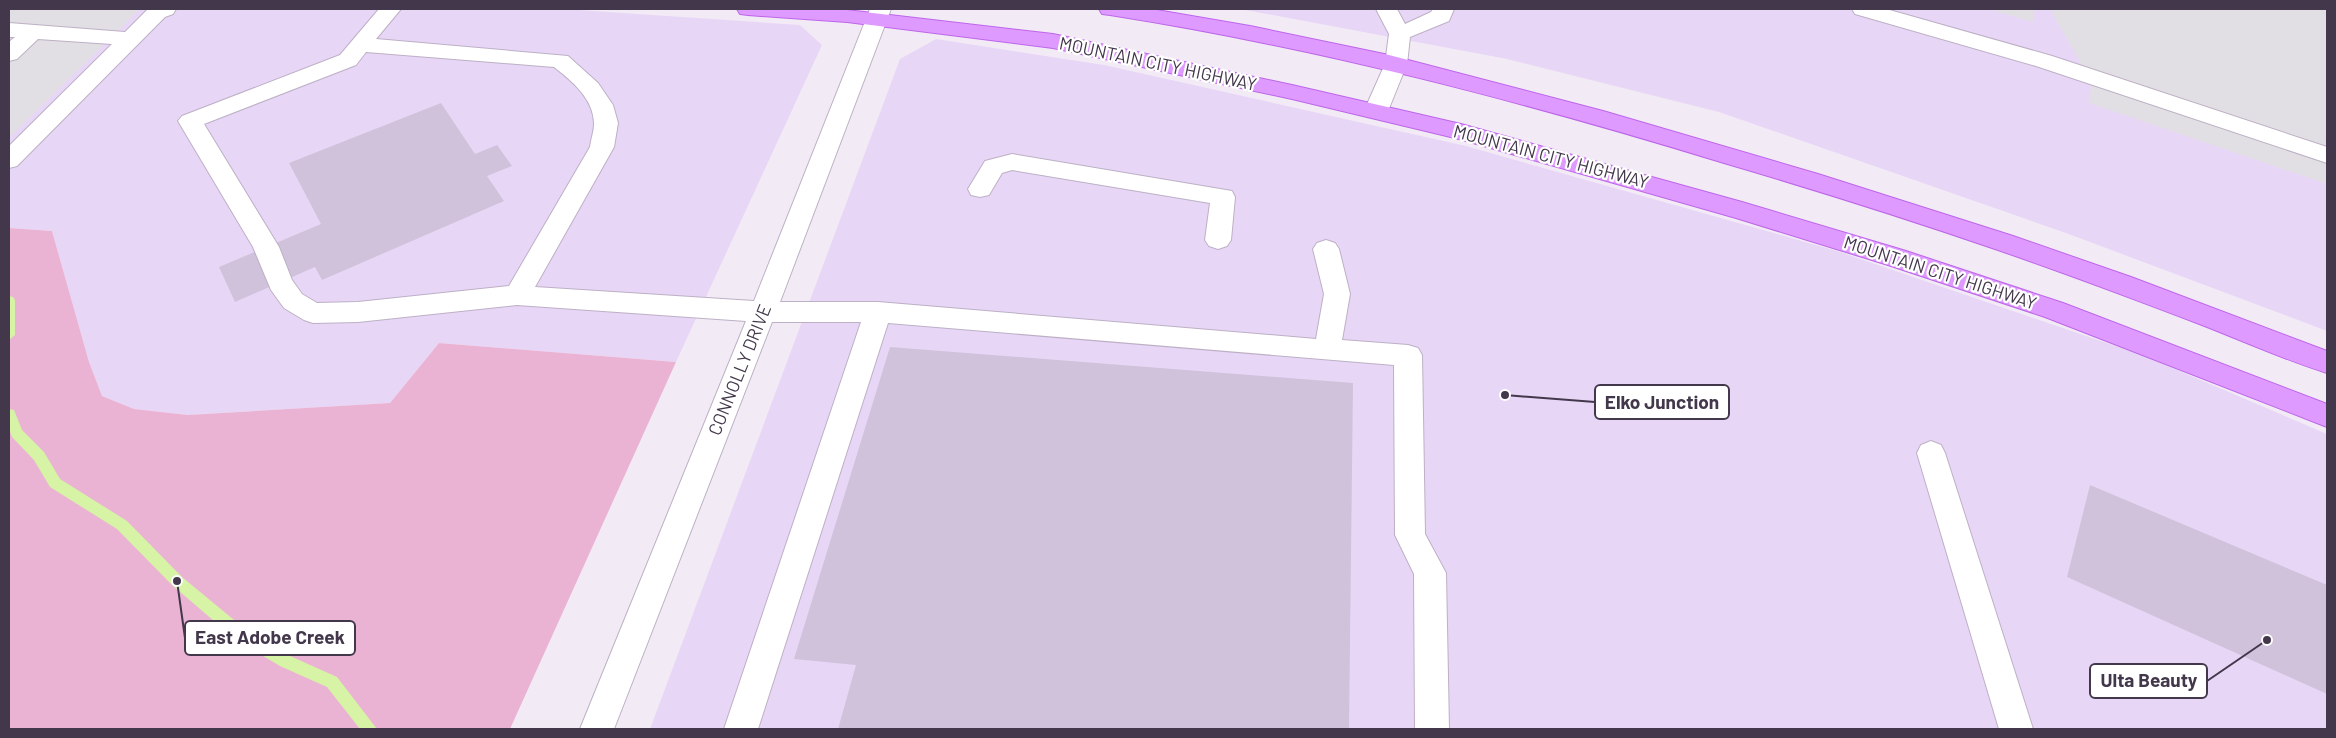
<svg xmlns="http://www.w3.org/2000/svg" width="2336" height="738" viewBox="0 0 2336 738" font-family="Barlow,sans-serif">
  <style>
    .commercial { fill: #e8d6f7 }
    .green { fill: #ebb3d3 }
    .parking { fill: #e2dfe4 }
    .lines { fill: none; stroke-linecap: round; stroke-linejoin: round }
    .stream { fill: #d6f3a6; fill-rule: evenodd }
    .building { fill: #d0c2db }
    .minor-casing { stroke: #bdb0c5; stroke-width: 2 }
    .major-casing { stroke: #bd66e9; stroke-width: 2 }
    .minor { fill: #fff; fill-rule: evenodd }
    .major { fill: #df9aff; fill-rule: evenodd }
    .labels { text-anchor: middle; stroke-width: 4.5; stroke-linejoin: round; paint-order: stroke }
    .street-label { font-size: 18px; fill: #43384b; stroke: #fff }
    .leader { fill: none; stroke: #43384b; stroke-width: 2 }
    .callout-dot { fill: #43384b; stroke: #fff; stroke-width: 2 }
    .callout { fill: #fff; stroke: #43384b; stroke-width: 2 }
    .callout-label { font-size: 19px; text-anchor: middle; font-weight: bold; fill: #43384b }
  </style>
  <rect width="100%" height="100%" fill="#f2ebf6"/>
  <path class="commercial" d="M9,9H564L800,25L822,45L676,362L439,343L390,403L188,415L134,409L102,396L89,362L52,231L9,228Z
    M1240,9H2327V331L2066,233L1719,112L1507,59Z
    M936,39L1104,65L1466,146L1837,251L2142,355L2327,434V729H650L900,59Z"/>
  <path class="green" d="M9,228L52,231L89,362L102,396L134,409L188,415L390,403L439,343L676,362L510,729H9Z"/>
  <path class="parking" d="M9,9H140L9,138Z
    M1988,9H2035L2033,22Z
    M2047,9H2327V184L2089,103L2091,86L2077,56L2051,11Z"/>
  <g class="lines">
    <path class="stream" d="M9,296L13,297L15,300V335L9,340Z
      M9,409L14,410L22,430L44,452L60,479L127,521L182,577L245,629L290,656L337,677L377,729H360L327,687L280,666L235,639L172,585L117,529L50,487L34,460L12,437L9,429Z"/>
  </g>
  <path class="building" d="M441,103L475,154L497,145L512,166L487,176L504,201L322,280L315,267L235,302L219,267L321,224L289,163Z
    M890,347L1353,383L1349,729H838L856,665L794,659Z
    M2090,485L2327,585V694L2067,577Z"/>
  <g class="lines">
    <defs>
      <path id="minor" d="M148,9H176L173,14L165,17L17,166L9,168V146L112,44L38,39L17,59L9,61V42L15,37H9V23L125,32Z
        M379,9H401L376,39L568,56L598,83L613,105L618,123L614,147L535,287L754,301L870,9H891L780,302H878L1316,339L1324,294L1313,249L1317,243L1326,240L1335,243L1339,249L1350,294L1342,340L1408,345L1418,348L1422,355L1425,534L1446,573L1449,729H1415L1414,574L1395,535L1394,365L888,323L758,729H724L861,322H772L614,729H580L746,321L517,305L358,322L313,323L304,320L284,308L271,290L253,247L178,121L182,116L340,55ZM366,52L554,67C572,81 594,99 594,124C594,131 591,139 590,147L509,286L358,302L317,303L302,294L292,280L279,247L204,124L356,65Z
        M1376,9H1397L1405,24L1431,12L1433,9H1454L1449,21L1410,37L1407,64L1388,111L1384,116L1376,118L1368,116L1364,111L1385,64L1389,34Z
        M1852,9H1886L2052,56L2327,147V163L2036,66L1855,14Z
        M1012,154L1232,191L1235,197L1231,240L1227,246L1218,249L1209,246L1205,240L1210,203L1012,170L1002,173L989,195L980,197L971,195L968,189L985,161Z
        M1931,441L1941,445L1945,453L2033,729H1999L1917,453L1921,445Z"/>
      <path id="major" d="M737,9L847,10L1053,34L1292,85L1461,124L1742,202L1906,251L2063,303L2327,404V427L2045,317L1888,265L1736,218L1459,139L1292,99L1053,48L847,22L748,15L740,14Z
        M1099,9H1151L1250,26L1389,55L1603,111L1818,174L2013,236L2131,277L2327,351V373C2285,360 2243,341 2202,325C2134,299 2067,274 1998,250C1908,219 1816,190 1724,163C1522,101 1319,48 1110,15L1102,14Z"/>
    </defs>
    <use href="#minor" class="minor-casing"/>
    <use href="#major" class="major-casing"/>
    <use href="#minor" class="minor"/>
    <use href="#major" class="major"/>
  </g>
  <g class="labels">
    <g class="street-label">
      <text transform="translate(1158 64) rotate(12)" y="6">MOUNTAIN CITY HIGHWAY</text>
      <text transform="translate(1551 157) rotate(15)" y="6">MOUNTAIN CITY HIGHWAY</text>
      <text transform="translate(1940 273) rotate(18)" y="6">MOUNTAIN CITY HIGHWAY</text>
      <text transform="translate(740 370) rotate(-68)" y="6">CONNOLLY DRIVE</text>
    </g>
  </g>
  <path class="leader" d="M1505 395L1595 402M177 581L185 638M2267 640L2207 681"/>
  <g class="callout-dot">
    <circle cx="1505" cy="395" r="5"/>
    <circle cx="177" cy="581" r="5"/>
    <circle cx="2267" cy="640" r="5"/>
  </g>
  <g class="callout">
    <rect x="1595" y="385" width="134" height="34" rx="5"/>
    <rect x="185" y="621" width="170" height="34" rx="5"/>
    <rect x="2090" y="664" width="117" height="34" rx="5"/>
  </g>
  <g class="callout-label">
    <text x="1662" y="409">Elko Junction</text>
    <text x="270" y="644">East Adobe Creek</text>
    <text x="2149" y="687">Ulta Beauty</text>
  </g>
  <rect width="2336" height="738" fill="none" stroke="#43384b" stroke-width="20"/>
</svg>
